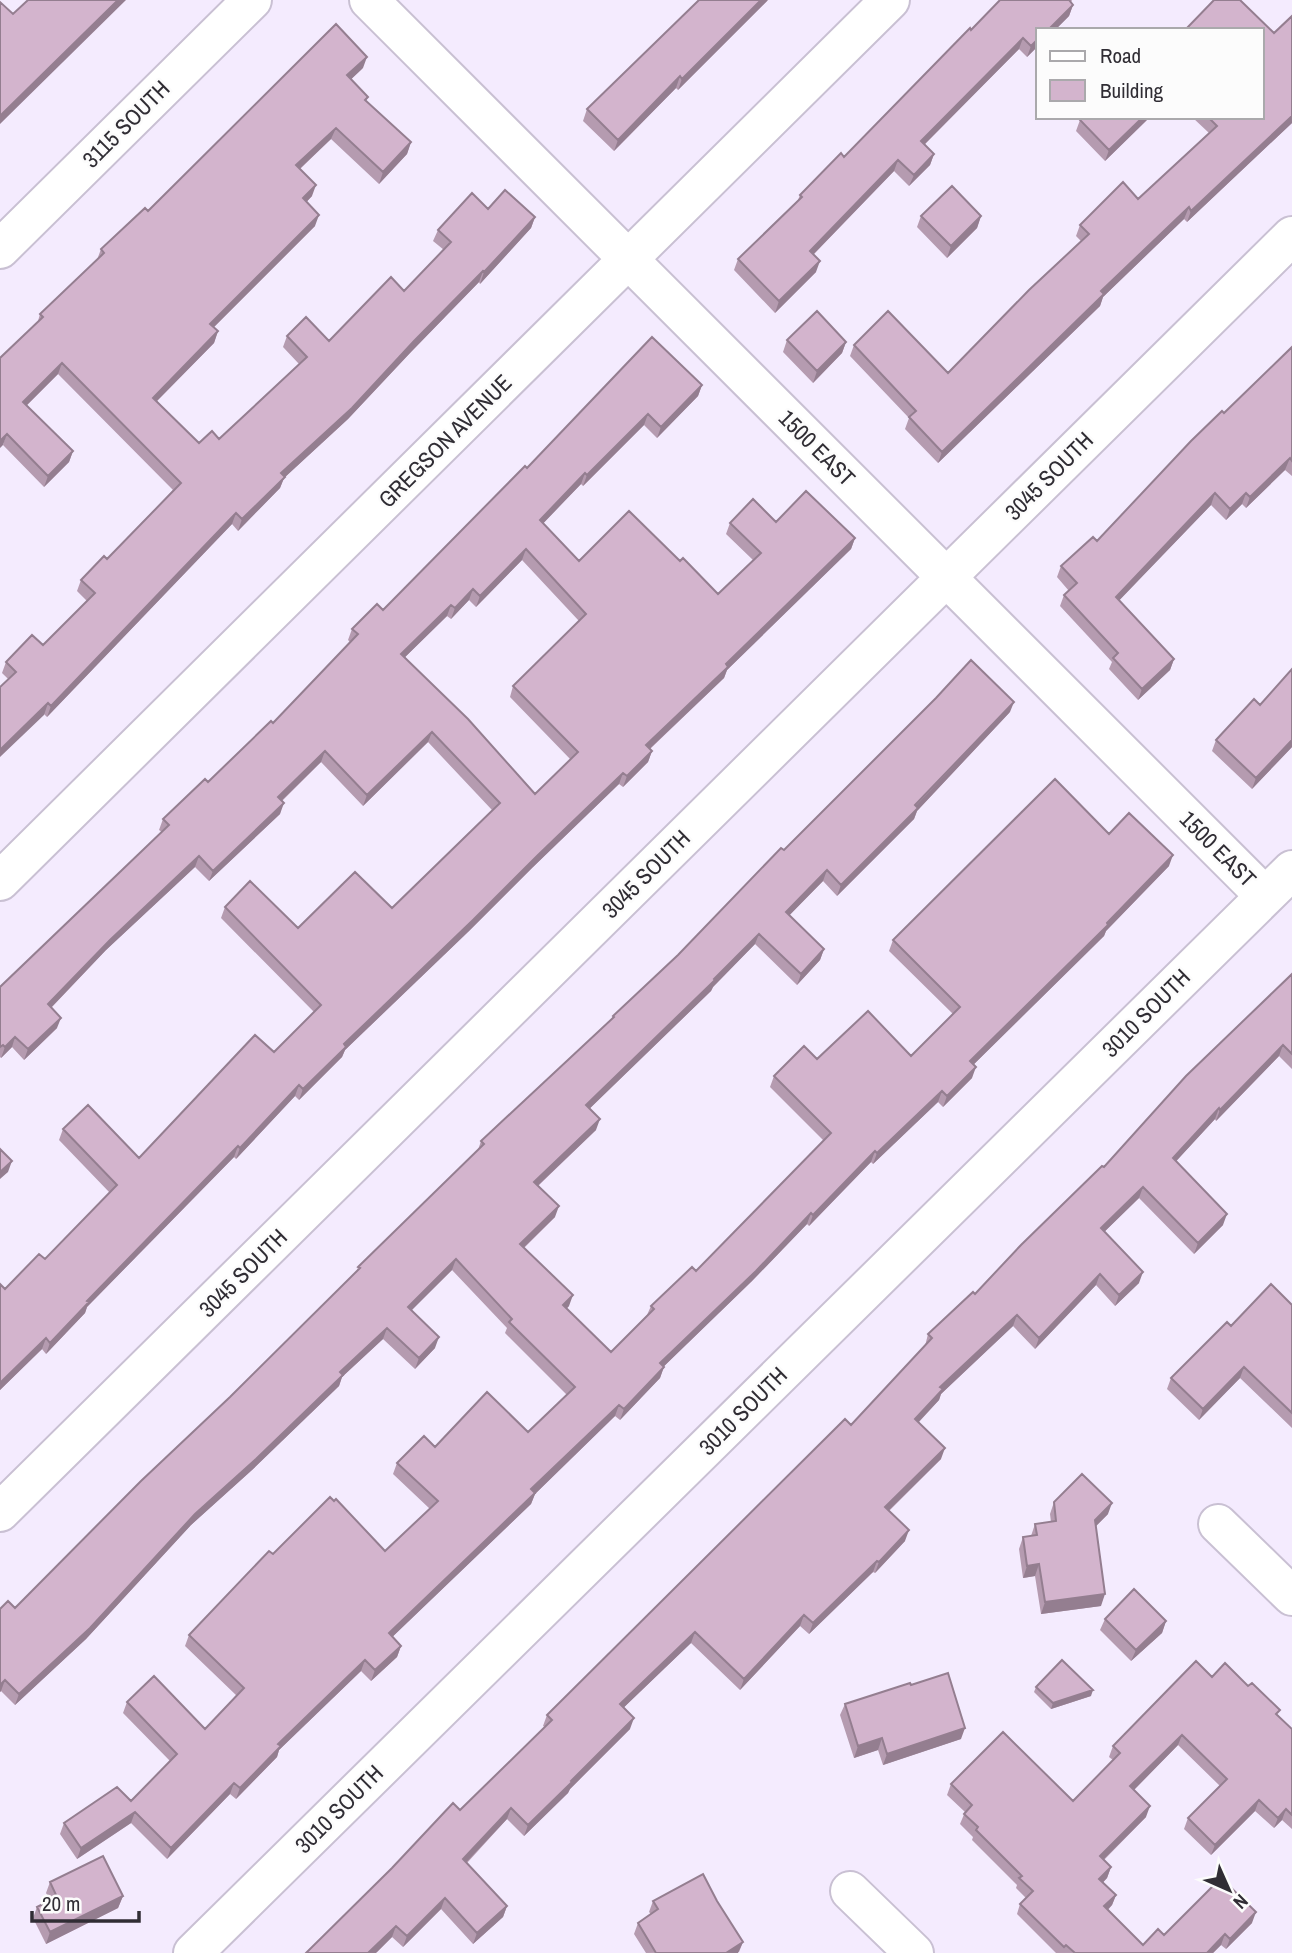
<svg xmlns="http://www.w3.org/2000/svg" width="1292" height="1953" viewBox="0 0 1292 1953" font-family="'Archivo Narrow',sans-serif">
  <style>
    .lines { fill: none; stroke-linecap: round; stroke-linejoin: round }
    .minor-casing { stroke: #c9c0d3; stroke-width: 42 }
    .minor { stroke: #fff; stroke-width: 38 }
    .wall { fill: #b59bb0; fill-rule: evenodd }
    .shaded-wall { fill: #947e90 }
    .building { fill: #d3b4cd; stroke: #947e90; stroke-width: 2; fill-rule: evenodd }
    .labels { text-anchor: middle; stroke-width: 5; stroke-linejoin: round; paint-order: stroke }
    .street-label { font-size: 23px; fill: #302d34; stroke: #fcfcfc }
  </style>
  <rect width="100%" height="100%" fill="#f4ebfe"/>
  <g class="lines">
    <defs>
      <path id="minor" d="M369,0L1265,896
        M0,249L252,0
        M0,881L890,0
        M0,1512L1292,236
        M1218,1524L1292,1596
        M850,1891L914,1953
        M193,1953L1292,870"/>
    </defs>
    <use href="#minor" class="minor-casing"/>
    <use href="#minor" class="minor"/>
  </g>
  <path class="wall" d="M768,0L678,90L676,88L614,151L583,121L587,109Z
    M1000,0H1072L1071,2L1073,5L1069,16L1055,30H1038V46L1027,57L1019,49L924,145L934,154L930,165L909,186L894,171L814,254L816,272L775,313L734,270L738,259L798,200L800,195L844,157Z
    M1292,16V123L1187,222L1184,219L1103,297L1100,306L938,463L905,429L909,418L850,356L854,345L948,373L1081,241L1076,236L1080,225L1138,199L1209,133L1192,117H1262L1274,33Z
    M363,68L351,79L368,97L366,101L411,142L407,154L379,184L331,139L300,169L312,196L306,202L315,226L214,327L218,331L214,343L157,401L199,443L219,439L299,364L283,347L287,336L329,341L404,291L444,250L433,241L438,230L488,209L535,217L531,228L480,284L479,282L410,353L348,419L284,478L280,488L238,531L232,524L47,717L2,673L6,662L43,645L87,601L77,591L81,580L107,559L173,490L58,374L26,406L73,451L69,462L44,487L3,445L40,314L97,260L101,249L148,211Z
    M1082,117H1150L1105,161L1076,131L1080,120Z
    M921,216H981L977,228L947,258L917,227Z
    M787,340L846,342L842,353L813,383L783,352Z
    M1292,347V476L1285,470L1246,508L1242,504L1226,520L1211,505L1119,600L1174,659L1170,670L1138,700L1109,669L1112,662L1060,606L1064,595L1069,591L1057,577L1061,566L1097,541L1224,413Z
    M702,385L698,396L657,438L644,425L583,486L581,484L543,523L579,561H680L718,594L753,560L726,534L730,523L776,522L855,538L851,549L727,670L724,678L650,749L652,751L648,762L623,787L619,784L533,867L469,931L345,1050L342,1057L299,1100L295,1096L236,1159L234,1157L87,1307L85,1313L46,1354L42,1349L0,1390V1284L5,1289L45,1259L110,1193L59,1140L63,1129L139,1158L274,1052L314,1012L221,918L225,907L298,928L392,908L492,810L428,742L363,806L321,762L282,801L280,814L209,881L195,867L106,950L51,1008L57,1028L24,1060L12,1047L1,1058L0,1057V987L162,832L159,830L163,819L208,782L273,723L350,642L348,640L352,629L383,610L527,468ZM522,560L579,621L513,686L510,697L571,760L535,794L405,657L447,616L451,619L469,600L476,607Z
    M1292,669V747L1252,789L1212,751L1216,740L1260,705Z
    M1010,712L917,811L914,819L837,896L823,881L789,915L824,949L820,960L797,985L755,944L713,987L711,991L590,1108L596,1130L538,1186L555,1217L524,1248L569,1306L566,1309L611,1352L647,1315L651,1306L696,1271L824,1141L770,1087L774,1076L817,1059L911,1056L953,1014L889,951L893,940L1109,834L1169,866L1106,931L1104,936L973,1065L972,1078L943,1107L938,1102L873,1164L871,1162L809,1226L807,1224L752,1281L664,1366L660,1378L620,1420L615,1416L535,1494L531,1504L392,1637L401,1646L397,1657L371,1681L361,1671L279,1750L277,1757L236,1799L230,1794L167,1859L131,1823L77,1859L60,1834L64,1823L131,1801L170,1761L123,1713L127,1702L205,1729L237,1696L185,1646L189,1635L273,1554L385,1551L430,1509L393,1474L397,1463L435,1447L528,1432L567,1395L505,1333L507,1328L452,1270L411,1310L435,1348L415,1369L383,1339L342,1377L339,1386L252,1470L191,1525L86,1639L15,1705L1,1691L0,1692V1609L15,1608L230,1397L357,1271L358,1267L478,1150L481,1141L611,1020L613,1016L678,955L784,850Z
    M1292,974V1069L1279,1056L1216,1121L1215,1119L1176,1161L1223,1225L1194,1254L1139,1198L1104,1232L1139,1283L1115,1306L1096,1285L1035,1349L1013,1326L941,1394L939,1400L919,1422L941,1459L889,1511L905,1541L875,1573L873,1572L809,1634L800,1626L740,1690L691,1643L624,1707L630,1729L570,1789L568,1793L524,1836L507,1819L467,1863L507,1906L503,1917L473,1944L441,1909L403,1947L392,1937L376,1953L460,1810L545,1727L543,1726L547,1715L851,1425L925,1346L928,1334L975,1294L1104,1167Z
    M1292,1305V1428L1240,1378L1199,1420L1167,1389L1171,1378L1231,1326Z
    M1054,1502L1108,1514L1096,1526L1101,1606L1041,1614L1035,1576L1023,1578L1019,1549L1023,1537L1031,1536L1035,1524L1051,1522L1050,1514Z
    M1105,1619L1166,1621L1162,1633L1131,1661L1100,1630Z
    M1212,1677L1278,1715L1292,1729V1829L1282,1820L1274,1828L1255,1811L1211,1855L1184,1829L1188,1818L1220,1786L1178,1745L1134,1790L1146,1817L1104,1860L1111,1867L1107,1878L1103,1882L1116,1895L1112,1905L1108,1910L1143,1945L1164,1935L1252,1923L1226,1949L1221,1945L1213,1953H1056L1017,1914L1020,1904L1026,1898L1016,1888L1017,1885L972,1840L973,1837L960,1824L965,1812L947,1795L951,1784L1073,1801L1113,1760L1109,1757L1113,1746Z
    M911,1685L961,1739L883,1765L878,1750L854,1758L840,1715L845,1704Z
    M1036,1687L1091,1696L1051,1709L1034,1692Z
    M50,1882L123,1896L118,1908L46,1944L33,1918L37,1907L50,1900L46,1893Z
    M653,1901H717L743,1942L739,1952L646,1953L634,1934L638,1923L651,1914L649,1912Z"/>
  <path class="shaded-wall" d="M118,0H126L0,124V116Z
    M761,0H768L678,90L682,79Z
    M1073,5L1069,16L1055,30H1048Z
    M1023,38L1019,49L917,152L921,141Z
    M1038,39V46L1027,57L1031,46Z
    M367,57L363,68L343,87L347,75Z
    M680,76L676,88L614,151L618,140Z
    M1292,116V123L1187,222L1191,211Z
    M1143,117H1150L1105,161L1109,150Z
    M336,128L331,139L292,176L296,165Z
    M411,142L407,154L379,184L383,172Z
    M934,154L930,165L909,186L914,175Z
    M898,160L894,171L806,262L810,251Z
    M316,185L312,196L299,210L303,198Z
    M1189,207L1184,219L1103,297L1100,306L938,463L942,452L1101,291Z
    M319,215L315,226L206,335L210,324Z
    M981,216L977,228L947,258L951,246Z
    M535,217L531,228L480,284L484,272Z
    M820,261L816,272L775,313L779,301Z
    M483,271L479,282L410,353L348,419L284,478L280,488L238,531L242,519L281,473L414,341Z
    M218,331L214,343L149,409L153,398Z
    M846,342L842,353L813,383L817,371Z
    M62,363L58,374L19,413L23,402Z
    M702,385L698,396L657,438L661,427Z
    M648,414L644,425L583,486L587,475Z
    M7,434L3,445L0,448V441Z
    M73,451L69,462L44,487L48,476Z
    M1290,458L1285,470L1246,508L1250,497Z
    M585,473L581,484L536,531L540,520Z
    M1215,493L1211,505L1112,608L1116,597Z
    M1246,493L1242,504L1226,520L1230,509Z
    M236,513L232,524L47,717L51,706Z
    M855,538L851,549L727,670L724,678L642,756L646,745L726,664Z
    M526,549L522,560L476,607L480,596Z
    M473,589L469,600L451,619L455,608Z
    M451,605L447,616L397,665L401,654Z
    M1174,659L1170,670L1138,700L1142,689Z
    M1014,702L1010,712L917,811L914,819L837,896L841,885Z
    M48,703L44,715L0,757V750Z
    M432,732L428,742L363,806L367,795Z
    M1292,740V747L1252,789L1256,778Z
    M325,751L321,762L274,808L278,797Z
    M652,751L648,762L623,787L627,776Z
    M623,773L619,784L533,867L469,931L345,1050L342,1057L299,1100L303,1089L344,1044Z
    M284,803L280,814L209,881L213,871Z
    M1173,855L1169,866L1106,931L1104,936L966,1072L970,1061Z
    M199,856L195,867L106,950L44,1015L48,1004L110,940Z
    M827,870L823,881L782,923L786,912Z
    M759,934L755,944L713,987L711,991L582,1116L586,1105Z
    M824,949L820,960L797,985L801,974Z
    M61,1018L57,1028L24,1060L28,1049Z
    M15,1037L12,1047L1,1058L5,1047Z
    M1283,1045L1279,1056L1216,1121L1220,1110Z
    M976,1067L972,1078L943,1107L947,1096Z
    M299,1085L295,1096L236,1159L240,1148Z
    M942,1091L938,1102L873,1164L877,1153Z
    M1219,1108L1215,1119L1169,1169L1173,1158Z
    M600,1119L596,1130L530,1193L534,1182Z
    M238,1146L234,1157L87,1307L85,1313L46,1354L50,1343L87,1301Z
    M875,1151L871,1162L809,1226L813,1215Z
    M12,1161L8,1172L0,1179V1172Z
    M1143,1187L1139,1198L1097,1239L1101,1228Z
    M559,1206L555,1217L516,1255L520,1244Z
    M811,1213L807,1224L752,1281L656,1374L660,1363Z
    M1227,1214L1223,1225L1194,1254L1198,1243Z
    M456,1259L452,1270L404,1318L408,1307Z
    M1143,1272L1139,1283L1115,1306L1119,1295Z
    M1100,1274L1096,1285L1035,1349L1039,1338Z
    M573,1295L569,1306L559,1316L563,1305Z
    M1017,1315L1013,1326L941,1394L939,1400L911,1430L915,1419L940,1387Z
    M387,1328L383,1339L342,1377L339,1386L252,1470L191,1525L86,1639L15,1705L19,1694L195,1514L340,1372Z
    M439,1337L435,1348L415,1369L419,1358Z
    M46,1338L42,1349L0,1390V1383Z
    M664,1367L660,1378L620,1420L624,1409Z
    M1244,1367L1240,1378L1199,1420L1203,1409Z
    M619,1405L615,1416L535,1494L531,1504L385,1644L389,1633L531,1489Z
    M945,1448L941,1459L881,1518L885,1507Z
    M1112,1503L1108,1514L1091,1531L1095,1520Z
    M909,1530L905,1541L875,1573L879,1562Z
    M877,1561L873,1572L809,1634L813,1623Z
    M1039,1564L1035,1576L1023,1578L1027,1566Z
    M1105,1594L1101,1606L1041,1614L1045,1602Z
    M804,1615L800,1626L740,1690L744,1679Z
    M1166,1621L1162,1633L1131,1661L1136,1650Z
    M695,1632L691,1643L616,1715L620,1704Z
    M401,1646L397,1657L371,1681L375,1670Z
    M365,1660L361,1671L279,1750L277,1757L236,1799L240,1788L278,1744Z
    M5,1680L1,1691L0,1692V1685Z
    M1093,1690L1091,1696L1051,1709L1053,1703Z
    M634,1718L630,1729L570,1789L568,1793L524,1836L528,1825Z
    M965,1728L961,1739L883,1765L887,1754Z
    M1182,1735L1178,1745L1127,1797L1130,1786Z
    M882,1738L878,1750L854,1758L858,1746Z
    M234,1783L230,1794L167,1859L171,1848Z
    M1259,1800L1255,1811L1211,1855L1215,1845Z
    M1150,1806L1146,1817L1096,1867L1100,1856Z
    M511,1808L507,1819L459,1870L463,1859Z
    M1286,1809L1282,1820L1274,1828L1278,1818Z
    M135,1812L131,1823L77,1859L81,1848Z
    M1111,1867L1107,1878L1096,1890L1099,1879Z
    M1116,1895L1112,1905L1100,1917L1104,1906Z
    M123,1896L118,1908L46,1944L50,1932Z
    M445,1898L441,1909L403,1947L407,1936Z
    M507,1906L503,1917L473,1944L477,1933Z
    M1256,1912L1252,1923L1226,1949L1230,1939Z
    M396,1926L392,1937L376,1953H368Z
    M1225,1934L1221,1945L1213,1953H1207Z
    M743,1942L738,1953H726Z"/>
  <path class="building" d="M28,0H118L0,116V2L13,14Z
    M699,0H761L682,79L680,76L618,140L587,109Z
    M1000,0H1069L1073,5L1048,30H1038V39L1031,46L1023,38L921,141L934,154L914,175L898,160L810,251L820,261L779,301L738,259L802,197L800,195L841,153L844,157L970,28L971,30Z
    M1214,0H1240L1274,33L1292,16V116L1191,211L1189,207L1101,291L1104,294L942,452L909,417L916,411L854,345L888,311L948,373L1029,290L1089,234L1080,225L1123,182L1138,199L1217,126L1208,117H1262V30H1185Z
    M336,24L367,57L347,75L368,97L365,100L411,142L383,172L336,128L296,165L316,185L303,198L319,215L210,324L218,331L153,398L199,443L212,431L219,439L307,357L287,336L306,317L329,341L391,277L404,291L451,242L438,230L472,193L488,209L505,190L535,217L484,272L483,271L414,341L352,408L281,473L285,477L242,519L236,513L51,706L48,703L0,750V687L16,672L6,662L32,635L43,645L95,593L81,580L104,556L107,559L181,483L62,363L23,402L73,451L48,476L7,434L0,441V358L43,317L40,314L104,253L101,249L145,208L148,211Z
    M1082,117H1143L1109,150L1080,120Z
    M952,186L981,216L951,246L921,216Z
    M817,311L846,342L817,371L787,340Z
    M652,337L702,385L661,427L648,414L587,475L585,473L540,520L579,561L629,511L680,561L683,558L718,594L761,553L730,523L753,499L776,522L806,491L855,538L726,664L728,667L646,745L652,751L627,776L623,773L537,856L473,920L344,1044L346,1047L303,1089L299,1085L240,1148L238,1146L87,1301L89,1302L50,1343L46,1338L0,1383V1284L5,1289L39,1254L45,1259L117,1185L63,1129L88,1105L139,1158L255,1035L274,1052L321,1005L225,907L250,881L298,928L355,872L392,908L500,803L432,732L367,795L325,751L278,797L284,803L213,871L199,856L110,940L48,1004L61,1018L28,1049L15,1037L5,1047L3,1045L0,1047V987L169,825L163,819L205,779L208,782L271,721L273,723L358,634L352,629L377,604L383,610L525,466L527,468ZM526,549L586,614L513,686L578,752L535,794L468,719L401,654L451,605L455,608L473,589L480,596Z
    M1292,347V461L1290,458L1250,497L1246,493L1230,509L1215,493L1116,597L1174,659L1142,689L1113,658L1118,653L1064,595L1077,583L1061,566L1093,537L1097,541L1191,441L1222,411L1224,413Z
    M971,660L1014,702L915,805L918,808L841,885L827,870L786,912L824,949L801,974L759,934L714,979L715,980L586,1105L600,1119L534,1182L559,1206L520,1244L573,1295L563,1305L611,1352L654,1309L651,1306L692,1267L696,1271L831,1133L774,1076L804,1046L817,1059L868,1011L911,1056L960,1007L893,940L1055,779L1109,834L1129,813L1173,855L1107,923L1108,925L970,1061L976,1067L947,1096L942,1091L877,1153L875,1151L813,1215L811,1213L756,1271L660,1363L664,1367L624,1409L619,1405L531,1489L535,1493L389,1633L401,1646L375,1670L365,1660L278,1744L281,1746L240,1788L234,1783L171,1848L135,1812L81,1848L64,1823L117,1787L131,1801L177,1754L127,1702L154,1676L205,1729L244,1688L189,1635L269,1551L273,1554L330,1497L334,1501L336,1499L385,1551L438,1501L397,1463L424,1436L435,1447L487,1392L528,1432L575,1387L509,1322L512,1319L456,1259L408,1307L439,1337L419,1358L387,1328L340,1372L343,1375L256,1459L195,1514L90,1628L19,1694L5,1680L0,1685V1609L8,1601L15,1608L141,1481L230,1397L360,1268L358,1267L484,1144L481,1141L614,1017L613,1016L678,955L781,848L784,850L936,698Z
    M1292,669V740L1256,778L1216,740L1254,699L1260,705Z
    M1292,974V1054L1283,1045L1220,1110L1219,1108L1173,1158L1227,1214L1198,1243L1143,1187L1101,1228L1143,1272L1119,1295L1100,1274L1039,1338L1017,1315L940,1387L943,1389L915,1419L945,1448L885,1507L909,1530L879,1562L877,1561L813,1623L804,1615L744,1679L695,1632L620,1704L634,1718L571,1781L572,1782L528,1825L511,1808L463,1859L507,1906L477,1933L445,1898L407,1936L396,1926L368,1953H306L392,1868L453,1803L460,1810L552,1720L547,1715L845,1419L851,1425L932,1338L928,1334L973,1292L975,1294L1021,1245L1102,1166L1104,1167L1186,1076Z
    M0,1149L12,1161L0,1172Z
    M1271,1284L1292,1305V1413L1244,1367L1203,1409L1171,1378L1227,1322L1231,1326Z
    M1082,1474L1112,1503L1095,1520L1105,1594L1045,1602L1039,1564L1027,1566L1023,1537L1037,1535L1035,1524L1056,1521L1054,1502Z
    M1134,1589L1166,1621L1136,1650L1105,1619Z
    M1062,1660L1093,1690L1053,1703L1036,1687Z
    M1196,1661L1212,1677L1225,1663L1248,1686L1252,1683L1280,1710L1276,1714L1292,1729V1815L1286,1809L1278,1818L1259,1800L1215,1845L1188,1818L1227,1779L1182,1735L1130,1786L1150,1806L1100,1856L1111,1867L1099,1879L1116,1895L1104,1906L1143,1945L1158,1929L1164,1935L1221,1878L1256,1912L1230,1939L1225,1934L1207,1953H1075L1066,1945L1064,1947L1020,1904L1033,1891L1019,1878L1022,1876L976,1830L978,1827L964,1814L972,1805L951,1784L1003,1732L1073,1801L1120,1753L1113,1746Z
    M948,1673L965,1728L887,1754L882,1738L858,1746L845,1704L910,1683L911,1685Z
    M103,1856L123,1896L50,1932L37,1907L57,1897L50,1882Z
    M703,1874L717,1901L743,1942L726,1953H656L638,1923L658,1909L653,1901Z"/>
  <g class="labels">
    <g class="street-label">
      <text transform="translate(126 124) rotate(-45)" y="8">3115 SOUTH</text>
      <text transform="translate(445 441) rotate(-45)" y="8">GREGSON AVENUE</text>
      <text transform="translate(817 448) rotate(45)" y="8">1500 EAST</text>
      <text transform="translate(1049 476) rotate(-45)" y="8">3045 SOUTH</text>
      <text transform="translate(1218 849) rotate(45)" y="8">1500 EAST</text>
      <text transform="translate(646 874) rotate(-45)" y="8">3045 SOUTH</text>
      <text transform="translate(1146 1013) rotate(-45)" y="8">3010 SOUTH</text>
      <text transform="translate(243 1273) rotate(-45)" y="8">3045 SOUTH</text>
      <text transform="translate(743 1411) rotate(-45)" y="8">3010 SOUTH</text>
      <text transform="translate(339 1809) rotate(-45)" y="8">3010 SOUTH</text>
    </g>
  </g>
  <rect x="1036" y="28" width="228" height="91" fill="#fcfcfc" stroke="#aaa9ac" stroke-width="2"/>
  <rect x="1050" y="51" width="35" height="10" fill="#ffffff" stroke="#aaa9ac" stroke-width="2"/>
  <text x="1100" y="63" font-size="21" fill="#302d34">Road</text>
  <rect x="1050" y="80" width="35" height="21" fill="#d3b4cd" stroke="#aaa9ac" stroke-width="2"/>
  <text x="1100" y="98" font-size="21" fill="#302d34">Building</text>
  <g transform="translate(1229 1890) rotate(135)" stroke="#fcfcfc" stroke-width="5" paint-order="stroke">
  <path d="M0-5L12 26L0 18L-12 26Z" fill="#302d34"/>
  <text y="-10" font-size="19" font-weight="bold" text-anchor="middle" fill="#302d34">N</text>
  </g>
  <path d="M32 1911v10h107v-10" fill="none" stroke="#302d34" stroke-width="3.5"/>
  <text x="42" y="1911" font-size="21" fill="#302d34" stroke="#fcfcfc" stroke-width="5" paint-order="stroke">20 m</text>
</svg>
